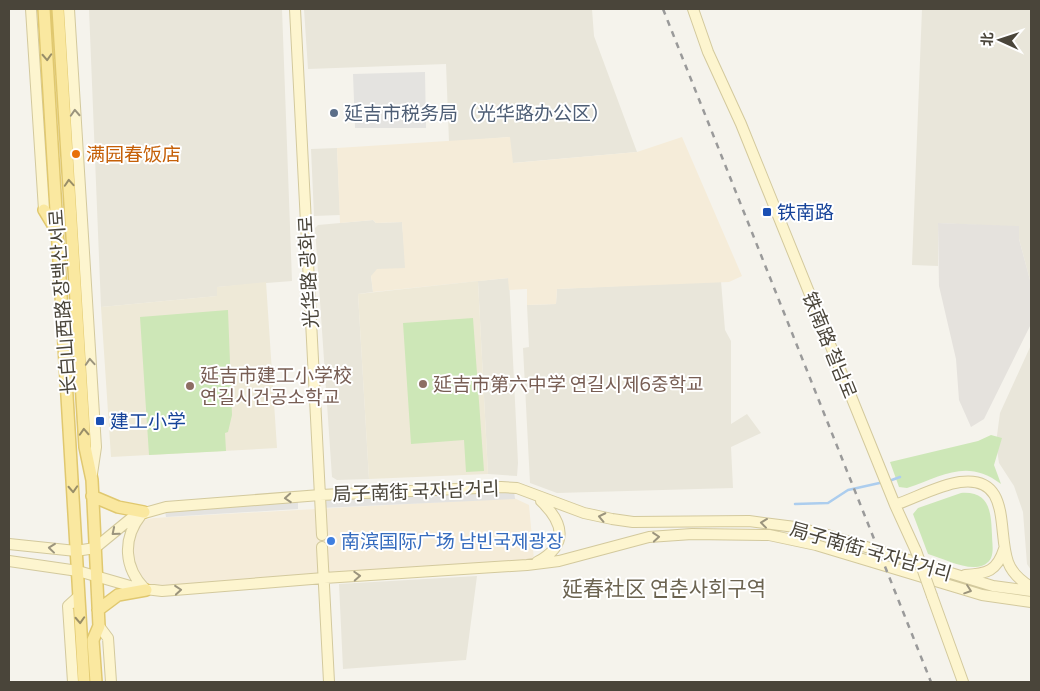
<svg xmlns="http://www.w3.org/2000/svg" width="1040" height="691" viewBox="0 0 1040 691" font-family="Commissioner,'Noto Sans SC','Noto Sans KR',sans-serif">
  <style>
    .residential { fill: #e9e6da }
    .commercial { fill: #f5ecd9 }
    .industrial { fill: #e5e2dd }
    .education { fill: #eee9d7 }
    .green { fill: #cde7b7 }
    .parking { fill: #e4e3e0 }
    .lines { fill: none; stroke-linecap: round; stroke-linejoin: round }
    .stream { stroke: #accdee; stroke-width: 2.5 }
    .secondary-casing { stroke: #d3c99d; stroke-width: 12 }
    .primary-casing { stroke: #e0c86f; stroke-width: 14 }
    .secondary { stroke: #fdf5cf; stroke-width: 10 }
    .primary { stroke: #fae8a0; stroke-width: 11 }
    .rail { stroke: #9a9a9a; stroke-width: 2.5; stroke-dasharray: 6 6; stroke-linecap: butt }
    .secondary-bridge-casing { stroke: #d3c99d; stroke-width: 12; stroke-linecap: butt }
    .secondary-bridge { stroke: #fdf5cf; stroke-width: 10 }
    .oneway { stroke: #998e68 }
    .oneway2 { stroke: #9b947d }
    .service-dot { fill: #5c6f8a; stroke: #fff; stroke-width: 2 }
    .food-dot { fill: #e8710a; stroke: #fff; stroke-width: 2 }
    .transit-dot { fill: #1a4fb4; stroke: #fff; stroke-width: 2 }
    .education-dot { fill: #8d6e63; stroke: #fff; stroke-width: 2 }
    .shop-dot { fill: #3f7fe0; stroke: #fff; stroke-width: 2 }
    .labels { text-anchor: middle; stroke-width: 4; stroke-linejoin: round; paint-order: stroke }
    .service-label { font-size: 19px; fill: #4e5e75; stroke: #fff; text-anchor: start }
    .food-label { font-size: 19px; fill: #c56008; stroke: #fff; text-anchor: start }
    .transit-label { font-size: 19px; fill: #164399; stroke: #fff; text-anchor: start }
    .street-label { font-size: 19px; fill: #4a453a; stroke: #fff }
    .education-label { font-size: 19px; fill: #785e54; stroke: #fff; text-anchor: start }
    .shop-label { font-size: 19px; fill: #366cbe; stroke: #fff; text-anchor: start }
    .quarter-label { font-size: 21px; fill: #6c6451; stroke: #fff }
  </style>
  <rect width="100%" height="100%" fill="#f5f3ec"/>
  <path class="residential" d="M89,9H282L292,281L217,287L218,296L101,307Z
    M304,9H592L594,36L637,152L512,163L509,137L449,142L446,64L308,69Z
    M922,9H1031V284L1019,239V227L938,223V266L912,265Z
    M337,148L340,215L314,216L311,149Z
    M373,220L376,223L402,222L406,268L371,276L373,292L358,294L369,479L337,480L332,477L315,228L318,225Z
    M509,278L518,463L517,476L488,474L478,281Z
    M721,281L725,330L731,341V424L747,414L761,433L731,447L733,488L557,493L530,483L523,348L529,347L527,305L556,304L557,289Z
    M1031,345V570L1027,564L1023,512L1014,486L999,463L996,443L1000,413Z
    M477,576L466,660L343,669L339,584Z"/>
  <path class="commercial" d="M510,137L513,163L637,152L682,137L742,276L729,282L557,289L556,304L527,305V289L509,290L508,278L373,292L371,276L377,269L405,268L402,222L376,223L373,220L340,223L337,148Z
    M514,498L529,505L534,560L152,587L138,572L132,554V545L140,525L144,520L154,518Z"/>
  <path class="industrial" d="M938,223L1019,226V239L1031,284V324L984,419L971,427L959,400L956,359L939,286Z"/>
  <path class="education" d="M478,281L488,474L369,479L358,294Z
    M266,282L277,448L111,457L101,307L217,296V287Z"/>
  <path class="green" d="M228,310L232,415L228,432L225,433L226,451L149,455L140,317Z
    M473,318L484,471L466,472L464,440L411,444L403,323Z
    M991,435L1002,438L994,465L1001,484C967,458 943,476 907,488L899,487L890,462L978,441Z
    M961,493C990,491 991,512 992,535C992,542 994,551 991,558C989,563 982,567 976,567C961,568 942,558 928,554L913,514L918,508Z"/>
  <path class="parking" d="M425,72L426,128H355L353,74Z
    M507,490L514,491L515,499L321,508L323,502L329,500Z
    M298,502V509L166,517L165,511Z"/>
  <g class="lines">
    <path class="stream" d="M889,481L900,477
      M795,504L828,503L848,490L884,482"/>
    <defs>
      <path id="secondary" d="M31,9L44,210
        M69,9L96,447L92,474
        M295,9L322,535
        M693,9L708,52L741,124L895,505L916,551
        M895,505C915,498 939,485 960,482C1012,475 997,532 1008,562C1012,573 1021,581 1031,587
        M141,515C122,539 124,568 145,589
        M9,544L76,551L95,548L134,516L166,507L320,495L501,487L517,488L584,513L612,519L633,522L749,521L795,527L824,534L993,586L1031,591
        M322,547L329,682
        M9,561L78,571L137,588L162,591L324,578L527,565L559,561L649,537L692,534L769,535L816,545L982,595L1031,602
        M537,562C569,545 564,523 541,501
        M965,575C987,574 997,571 1004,549
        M932,596L963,682
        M99,626L108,638L111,682
        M73,682L68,606L79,596"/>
      <path id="primary" d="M44,9L84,682
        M58,9L85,447L92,480L99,626L93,640L96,682
        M44,210L56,230
        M92,496L118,507L144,512
        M98,610L118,595L146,590"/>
    </defs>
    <use href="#secondary" class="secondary-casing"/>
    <use href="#primary" class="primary-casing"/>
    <use href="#secondary" class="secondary"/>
    <use href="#primary" class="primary"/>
    <path class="rail" d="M663,9L931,682"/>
    <defs>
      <path id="secondary-bridge" d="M916,551L932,596"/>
    </defs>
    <use href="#secondary-bridge" class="secondary-bridge-casing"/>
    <use href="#secondary-bridge" class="secondary-bridge"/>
  </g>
  <defs><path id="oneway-chevron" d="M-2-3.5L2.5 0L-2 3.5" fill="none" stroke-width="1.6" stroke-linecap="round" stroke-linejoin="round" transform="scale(1.25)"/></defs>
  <g class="oneway">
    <use href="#oneway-chevron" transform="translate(47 57) rotate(87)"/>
    <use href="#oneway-chevron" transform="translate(69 183) rotate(-94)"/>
    <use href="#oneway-chevron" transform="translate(84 432) rotate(-93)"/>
    <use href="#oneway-chevron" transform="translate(73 489) rotate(87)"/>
    <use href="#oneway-chevron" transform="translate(80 620) rotate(87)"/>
  </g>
  <g class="oneway2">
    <use href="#oneway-chevron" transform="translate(75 113) rotate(-93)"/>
    <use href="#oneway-chevron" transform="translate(90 362) rotate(-94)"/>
    <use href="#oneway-chevron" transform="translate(288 498) rotate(176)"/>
    <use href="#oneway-chevron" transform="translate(602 517) rotate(-168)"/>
    <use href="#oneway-chevron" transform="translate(764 523) rotate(-173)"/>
    <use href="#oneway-chevron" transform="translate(115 532) rotate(140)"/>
    <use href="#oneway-chevron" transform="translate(656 537) rotate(-5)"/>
    <use href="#oneway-chevron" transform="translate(52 548) rotate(-174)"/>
    <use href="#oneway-chevron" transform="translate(357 576) rotate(-3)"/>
    <use href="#oneway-chevron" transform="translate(178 590) rotate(-5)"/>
    <use href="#oneway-chevron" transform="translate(968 590) rotate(19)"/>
  </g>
  <circle class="service-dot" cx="334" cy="113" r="5"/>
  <circle class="food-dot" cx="76" cy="154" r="5"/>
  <g class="transit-dot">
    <rect x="762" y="207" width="10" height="10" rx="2.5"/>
    <rect x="95" y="416" width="10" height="10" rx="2.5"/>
  </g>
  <g class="education-dot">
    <circle cx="423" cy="384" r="5"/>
    <circle cx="190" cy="386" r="5"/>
  </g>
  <circle class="shop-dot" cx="331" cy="541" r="5"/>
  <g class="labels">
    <g class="service-label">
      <text x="344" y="120">延吉市税务局（光华路办公区）</text>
    </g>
    <g class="food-label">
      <text x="86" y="161">满园春饭店</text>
    </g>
    <g class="transit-label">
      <text x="777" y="219">铁南路</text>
      <text x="110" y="428">建工小学</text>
    </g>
    <g class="street-label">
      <text transform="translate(308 272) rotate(-93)" y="7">光华路 광화로</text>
      <text transform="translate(62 302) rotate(-94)" y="7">长白山西路 장백산서로</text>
      <text transform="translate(830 345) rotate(68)" y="7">铁南路 철남로</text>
      <text transform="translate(416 491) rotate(-2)" y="7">局子南街 국자남거리</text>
      <text transform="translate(871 551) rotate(16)" y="7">局子南街 국자남거리</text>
    </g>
    <g class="education-label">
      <text x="200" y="382">延吉市建工小学校<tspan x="200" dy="22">연길시건공소학교</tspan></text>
      <text x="433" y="391">延吉市第六中学 연길시제6중학교</text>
    </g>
    <g class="shop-label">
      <text x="341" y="548">南滨国际广场 남빈국제광장</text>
    </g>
    <g class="quarter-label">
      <text x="664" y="596">延春社区 연춘사회구역</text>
    </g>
  </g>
  <rect width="1040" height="691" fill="none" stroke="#4a453a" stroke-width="20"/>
  <g transform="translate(1000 40) rotate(273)" stroke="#ffffff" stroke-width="4" paint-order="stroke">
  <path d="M0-4L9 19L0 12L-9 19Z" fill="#4a453a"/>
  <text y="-8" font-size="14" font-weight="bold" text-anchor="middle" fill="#4a453a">北</text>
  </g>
</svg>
